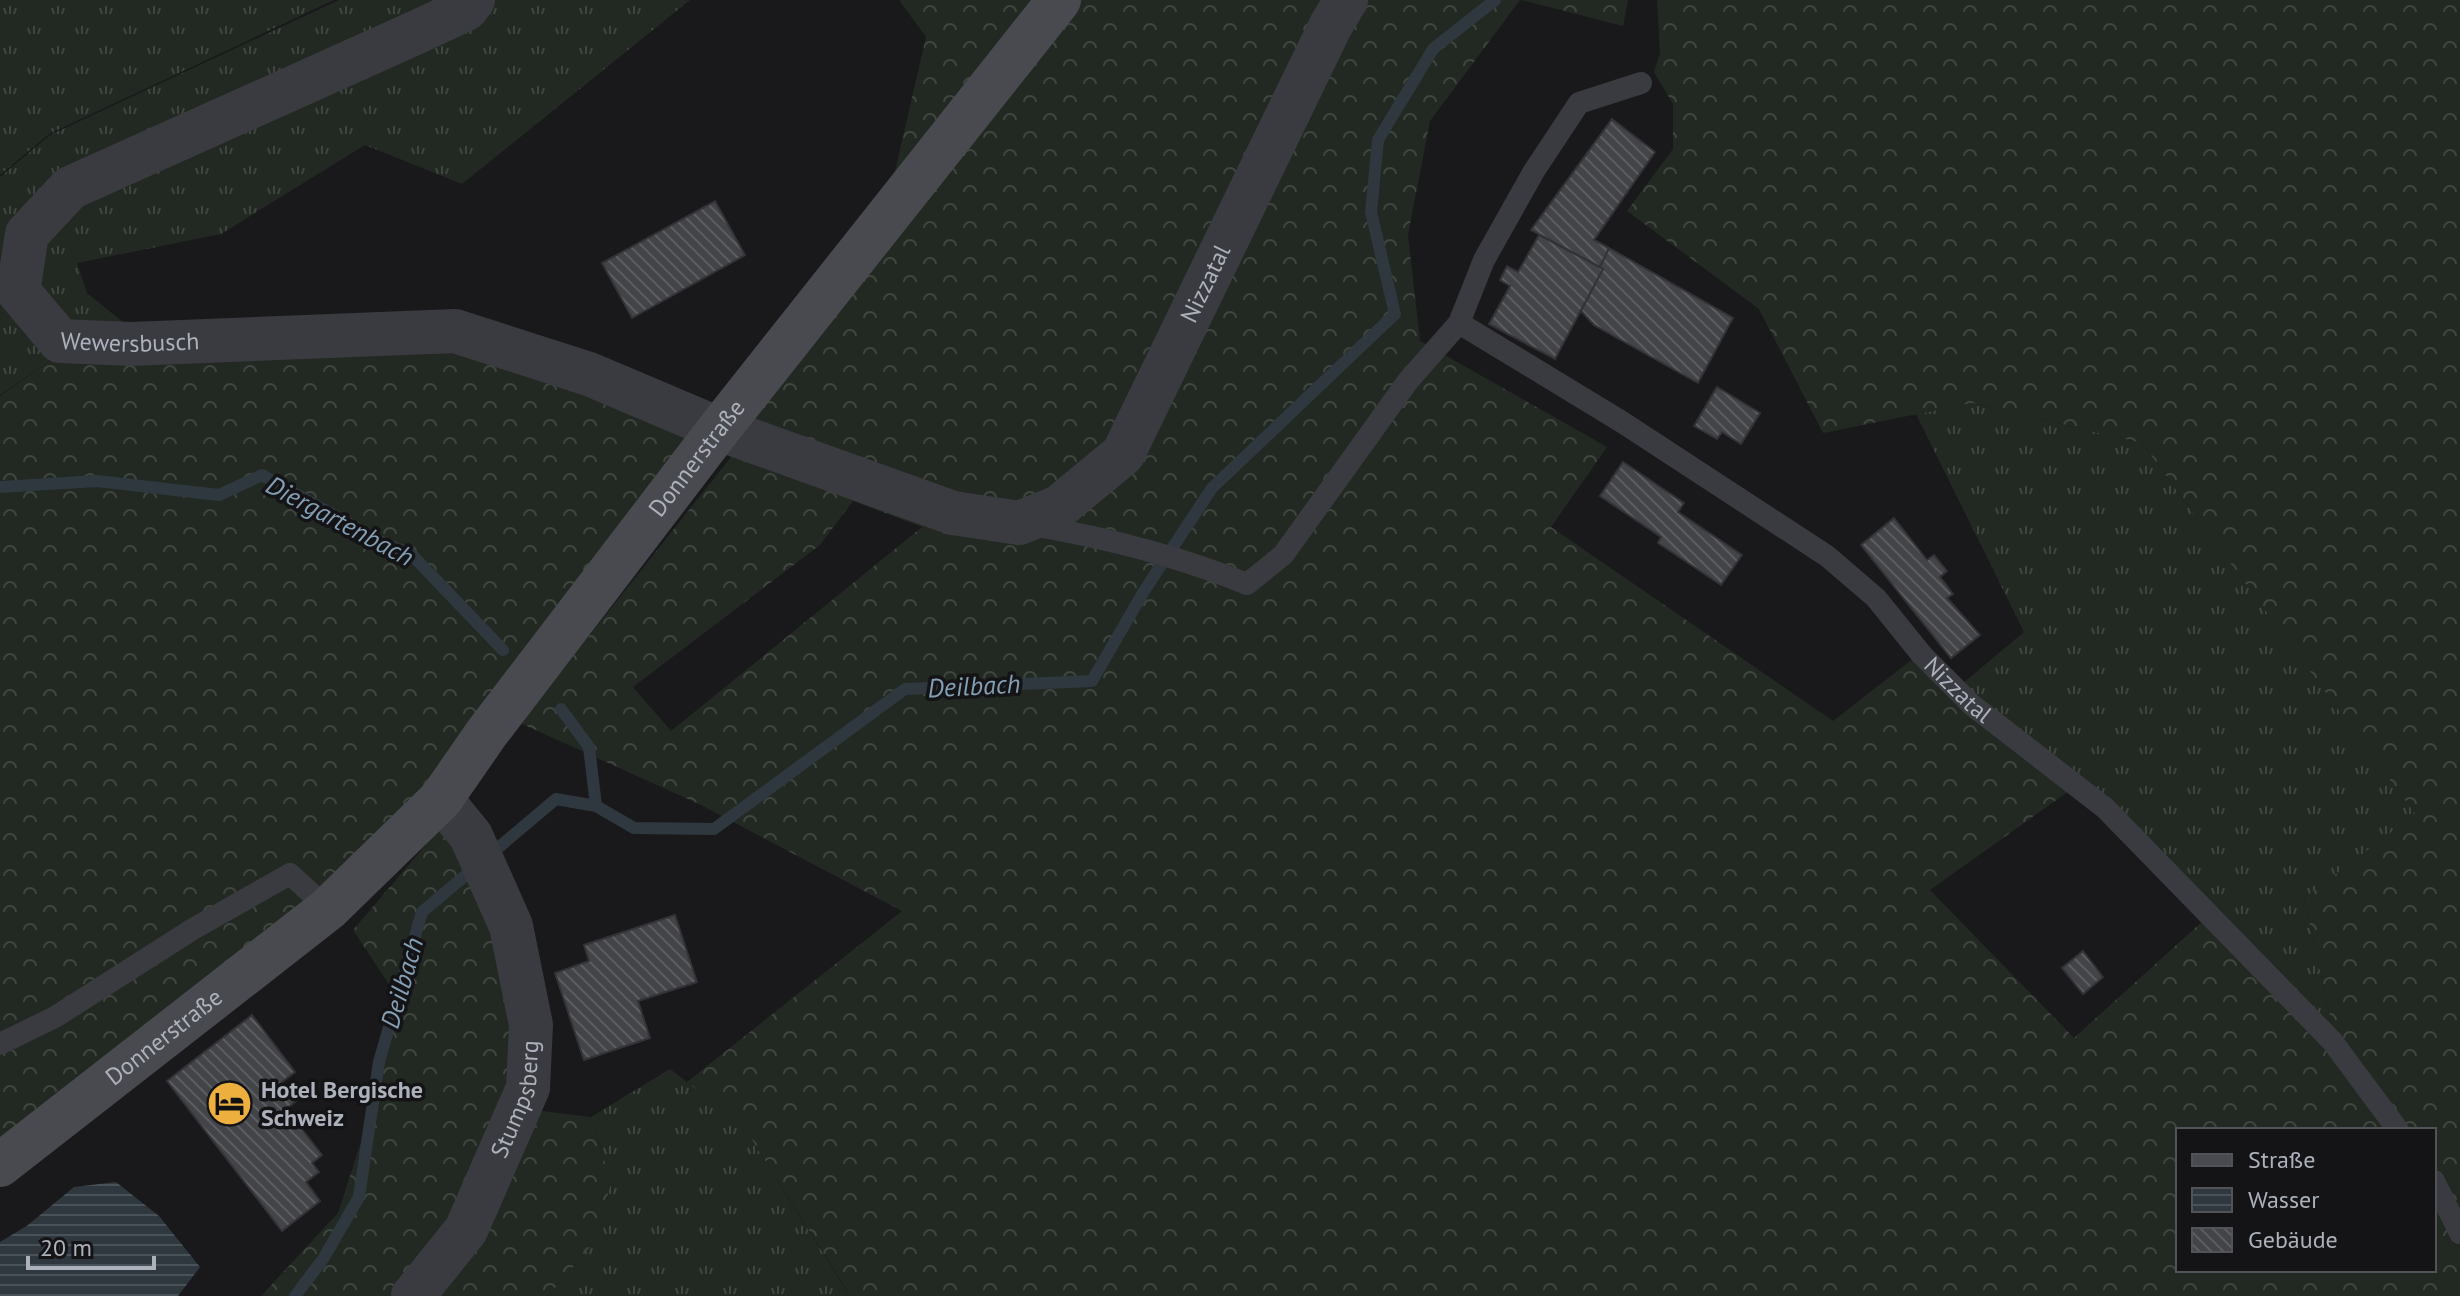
<svg xmlns="http://www.w3.org/2000/svg" width="2460" height="1296" viewBox="0 0 2460 1296" font-family="'PT Sans',sans-serif">
  <style>
    .grass { fill: url(#grass-tufts) }
    .forest { fill: url(#forest-crowns); fill-rule: evenodd }
    .water { fill: url(#water-rules) }
    .lines { fill: none; stroke-linecap: round; stroke-linejoin: round }
    .stream { stroke: #2f383f; stroke-width: 12 }
    .building { fill: url(#building-back-hatch); stroke: #333337; stroke-width: 2 }
    .service { stroke: #3a3b40; stroke-width: 22 }
    .minor { stroke: #3a3b40; stroke-width: 44 }
    .secondary { stroke: #484a50; stroke-width: 44 }
    .labels { text-anchor: middle; stroke-width: 7; stroke-linejoin: round; paint-order: stroke }
    .street-label { font-size: 24px; fill: #acb1bb; stroke: #141416 }
    .poi-label { font-size: 24px; font-weight: bold; fill: #acb1bb; stroke: #141416; text-anchor: start }
    .water-label { font-size: 26px; font-style: italic; fill: #849fb4; stroke: #141416 }
  </style>
  <defs>
    <pattern id="grass-tufts" width="24" height="20" patternUnits="userSpaceOnUse" patternTransform="scale(2)"><rect width="24" height="20" fill="#212922"/><path d="M3 7l-1-3M5 7V3M7 7l1-3M15 17l-1-3M17 17v-4M19 17l1-3" fill="none" stroke="#3f4640"/></pattern>
    <pattern id="forest-crowns" width="20" height="18" patternUnits="userSpaceOnUse" patternTransform="scale(2)"><rect width="20" height="18" fill="#212922"/><path d="M2 6a3 3 0 1 1 6 0M12 15a3 3 0 1 1 6 0" fill="none" stroke="#3f4640"/></pattern>
    <pattern id="water-rules" width="6" height="5" patternUnits="userSpaceOnUse" patternTransform="scale(2)"><rect width="6" height="5" fill="#2f383f"/><path d="M0 2.5h6" fill="none" stroke="#4a5259"/></pattern>
    <pattern id="building-back-hatch" width="6" height="6" patternUnits="userSpaceOnUse" patternTransform="scale(2)"><rect width="6" height="6" fill="#434448"/><path d="M-1 5l2 2M0 0l6 6M5-1l2 2" fill="none" stroke="#5b5d60"/></pattern>
  </defs>
  <rect width="100%" height="100%" fill="#19191b"/>
  <path class="grass" d="M0,0H334L49,134L0,175Z
    M339,0H690L462,184L365,145L221,234L77,263L87,293L124,323L51,360L0,395V177L50,135Z
    M1972,403L2142,443L2416,814L2304,898L2335,1039L1962,684L2024,632L1916,414Z
    M670,1069L742,1124L848,1293L846,1296H548L597,1239L611,1182L591,1117Z"/>
  <path class="forest" d="M899,0H1520L1430,121L1408,235L1420,341L1607,447L1551,527L1833,721L1914,658L2069,791L1930,890L2074,1038L2205,919L2328,1047L2392,1130H2178V1270H2434V1191L2460,1243V1296H846L848,1292L742,1124L687,1082L902,911L701,805L520,723L731,457L714,414L892,184L926,37ZM853,501L922,527L671,731L633,687L820,545Z
    M1522,0H1628L1623,26Z
    M1657,0H2460V1224L2434,1171V1130H2404L2335,1039L2304,898L2415,814L2142,443L1972,403L1823,433L1759,309L1627,211L1673,149V104L1654,72L1660,53Z
    M446,348L588,387L698,436L427,798L327,894L0,1148V396L51,360Z
    M448,819L501,920L533,1110L591,1117L611,1182L597,1239L548,1296H261L338,1213L371,1111L396,995L353,930Z"/>
  <path class="water" d="M116,1182L159,1216L200,1267L178,1296H0V1242L28,1225L74,1187Z"/>
  <g class="lines">
    <path class="stream" d="M0,487L97,481L219,495L262,475L378,540L412,555L503,650
      M561,709L589,747L596,806
      M295,1296L323,1259L359,1197L379,1062L422,912L556,799L596,806L634,828L714,829L905,689L1092,681L1144,591L1212,488L1395,314L1371,212L1378,140L1433,49L1495,0"/>
  </g>
  <path class="building" d="M1612,119L1655,152L1594,240L1609,248L1600,267L1531,230Z
    M715,201L745,255L632,318L602,263Z
    M1539,235L1603,269L1555,359L1489,324L1510,286L1500,280L1507,266L1518,272Z
    M1609,248L1733,318L1698,383L1594,325L1581,311L1603,269L1600,267Z
    M1717,387L1760,413L1741,444L1722,432L1717,439L1694,426Z
    M1623,462L1684,503L1678,512L1742,555L1721,585L1658,543L1661,537L1600,496Z
    M1894,518L1927,560L1934,555L1947,571L1940,577L1953,594L1947,598L1980,635L1951,658L1861,545Z
    M675,915L697,982L638,1001L650,1038L584,1060L555,973L589,961L584,945Z
    M2083,951L2103,977L2083,994L2062,968Z
    M252,1015L295,1072L282,1082L296,1101L286,1109L322,1155L312,1163L319,1172L306,1182L320,1201L282,1231L167,1081Z"/>
  <g class="lines">
    <g class="service">
      <path id="s1" d="M1641,83L1579,103L1534,171L1484,260L1459,323L1622,422L1827,556L1876,598L1922,655L1972,705L2105,808L2332,1041L2398,1130"/>
      <path d="M1032,525C1107,538 1176,555 1247,584L1283,555L1408,381L1459,323"/>
      <path d="M0,1044L55,1017L193,929L290,874L328,909"/>
      <path d="M2434,1181L2460,1233"/>
    </g>
    <g class="minor">
      <path id="s2" d="M473,0L466,9L417,32L70,188L27,234L18,291L60,341L131,344L455,331L589,374L719,429L953,513L1019,523L1059,507L1123,454L1331,25L1346,0"/>
      <path id="s3" d="M413,1296L466,1230L528,1088L531,1025L511,926L471,836L441,799"/>
    </g>
    <path class="secondary" id="s4" d="M0,1165L328,909L441,799L486,734L719,429L1059,0"/>
  </g>
  <defs>
    <symbol id="hotel-disc" viewBox="-11 -11 22 22"><circle r="9.5" fill="#edb03f" stroke="#141416"/><path d="M-6-4.5h1.5V1H6V5H4.5V3h-9V5H-6ZM-4 0a1.8 1.8 0 1 1 3.6 0ZM.5 0V-2.5h3Q6-2.5 6 0Z" fill="#111"/></symbol>
  </defs>
  <g fill-rule="evenodd">
    <use href="#hotel-disc" x="204" y="1078" width="51" height="51"/>
  </g>
  <g class="labels">
    <g class="street-label">
      <text dy="8" stroke="none"><textPath href="#s2" startOffset="1940">Nizzatal</textPath></text>
      <text dy="8" stroke="none"><textPath href="#s2" startOffset="702">Wewersbusch</textPath></text>
      <text dy="8" stroke="none"><textPath href="#s4" startOffset="1000">Donnerstraße</textPath></text>
      <text dy="8" stroke="none"><textPath href="#s1" startOffset="940">Nizzatal</textPath></text>
      <text dy="8" stroke="none"><textPath href="#s4" startOffset="208">Donnerstraße</textPath></text>
      <text dy="8" stroke="none"><textPath href="#s3" startOffset="226">Stumpsberg</textPath></text>
    </g>
    <g class="poi-label">
      <text x="261" y="1098">Hotel Bergische<tspan x="261" dy="28">Schweiz</tspan></text>
    </g>
    <g class="water-label">
      <text transform="translate(340 521) rotate(28)" y="9">Diergartenbach</text>
      <text transform="translate(974 686) rotate(-3)" y="9">Deilbach</text>
      <text transform="translate(402 983) rotate(-74)" y="9">Deilbach</text>
    </g>
  </g>
  <rect x="2176" y="1128" width="260" height="144" fill="#141416" stroke="#515358" stroke-width="2"/>
  <rect x="2192" y="1154" width="40" height="12" fill="#484a50" stroke="#515358" stroke-width="2"/>
  <text x="2248" y="1168" font-size="24" fill="#acb1bb">Straße</text>
  <rect x="2192" y="1188" width="40" height="24" fill="url(#water-rules)" stroke="#515358" stroke-width="2"/>
  <text x="2248" y="1208" font-size="24" fill="#acb1bb">Wasser</text>
  <rect x="2192" y="1228" width="40" height="24" fill="url(#building-back-hatch)" stroke="#515358" stroke-width="2"/>
  <text x="2248" y="1248" font-size="24" fill="#acb1bb">Gebäude</text>
  <path d="M28 1256v12h126v-12" fill="none" stroke="#acb1bb" stroke-width="4"/>
  <text x="40" y="1256" font-size="24" fill="#acb1bb" stroke="#141416" stroke-width="6" paint-order="stroke">20 m</text>
</svg>
